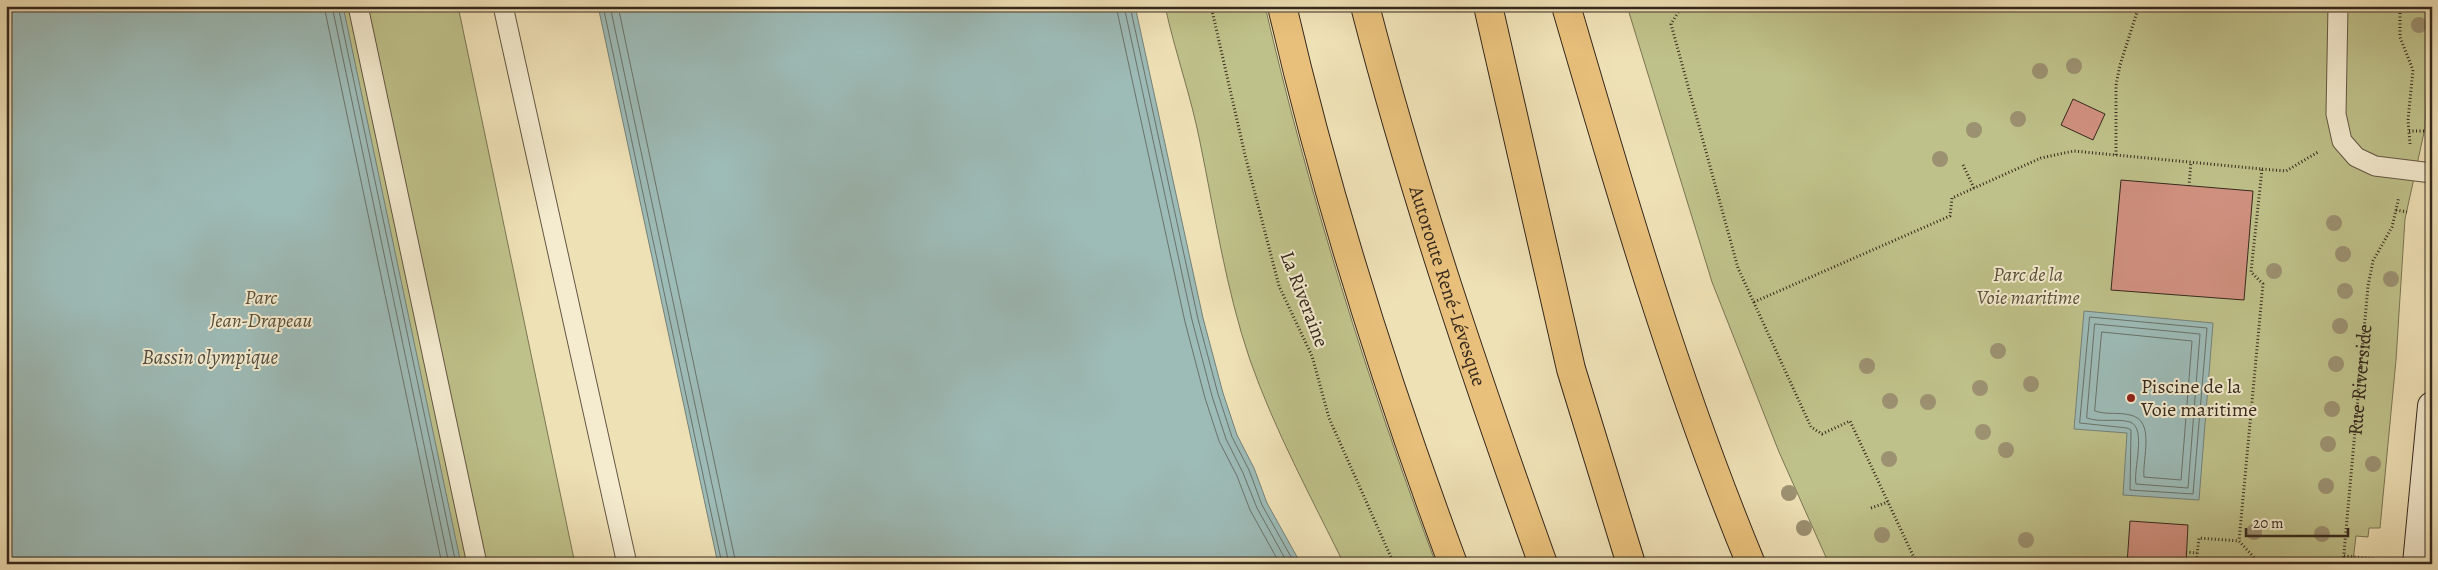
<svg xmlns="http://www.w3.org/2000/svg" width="2438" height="570" viewBox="0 0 2438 570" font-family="Alegreya,serif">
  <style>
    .green { fill: #bfc18a; stroke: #7a7554 }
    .water { fill: #9dbbb7; stroke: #748179 }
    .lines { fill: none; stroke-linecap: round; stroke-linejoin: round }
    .shore { stroke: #6a726a; stroke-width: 1 }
    .building { fill: #d19180; stroke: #36291d }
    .lane-casing { stroke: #645743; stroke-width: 21 }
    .secondary-casing { stroke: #36291d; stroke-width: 30 }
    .highway-casing { stroke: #36291d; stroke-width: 30 }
    .path { stroke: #36291d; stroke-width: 3; stroke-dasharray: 1 2.5; stroke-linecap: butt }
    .lane { stroke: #f5ecd0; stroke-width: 19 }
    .secondary { stroke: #f5ecd0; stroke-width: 28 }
    .highway { stroke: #e8c07b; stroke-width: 28 }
    .tree { fill: #9c9171 }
    .poi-dot { fill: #8f2418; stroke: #f5ecd0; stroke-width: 2 }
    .labels { text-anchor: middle; stroke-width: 4; stroke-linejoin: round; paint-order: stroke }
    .park-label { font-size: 20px; font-style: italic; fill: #584f38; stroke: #f5ecd0 }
    .street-label { font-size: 20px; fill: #36291d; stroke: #f5ecd0 }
    .poi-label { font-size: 20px; fill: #36291d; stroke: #f5ecd0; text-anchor: start }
    .water-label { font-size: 21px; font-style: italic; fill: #504e44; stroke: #f5ecd0 }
  </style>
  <rect width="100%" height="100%" fill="#efe1b6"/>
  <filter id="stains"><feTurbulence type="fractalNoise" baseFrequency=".004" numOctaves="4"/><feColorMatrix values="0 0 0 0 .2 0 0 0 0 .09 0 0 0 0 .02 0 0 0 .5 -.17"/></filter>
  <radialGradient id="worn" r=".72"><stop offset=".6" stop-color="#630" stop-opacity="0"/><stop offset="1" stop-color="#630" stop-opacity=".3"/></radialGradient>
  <path class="green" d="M6,6H458L575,564H6Z
    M1165,6H1265C1309,195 1368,382 1436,564H1344C1311,497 1275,431 1250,360C1226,290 1215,215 1200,142C1191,96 1175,52 1165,6Z
    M1627,6H2429L2425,128L2405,219L2396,360L2380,528H2369L2368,537L2356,536L2353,561L2365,564H1829L1779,452L1712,282Z"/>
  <path class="water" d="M6,6H343L461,564H6Z
    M598,6H1135L1203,318L1223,393L1237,435L1254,468L1267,503L1301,564H718Z
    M2084,311L2213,323L2199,500L2123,495L2127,433L2074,429Z"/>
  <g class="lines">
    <path class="shore" d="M324,6L442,564
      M332,6L449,564
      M338,6L456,564
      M603,6L722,564
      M610,6L729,564
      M618,6L736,564
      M1116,6L1185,322L1205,398L1219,441L1237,476L1250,510L1280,564
      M1124,6L1192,320L1212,396L1226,439L1243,473L1257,508L1288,564
      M1130,6L1198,319L1218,394L1232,437L1249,470L1262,505L1295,564
      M2090,317L2207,328L2193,494L2130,490L2131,430L2127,428L2080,423Z
      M2095,324L2200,334L2188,488L2136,484C2133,470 2147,428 2130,422C2116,418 2100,423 2087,418Z
      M2102,332L2192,341L2181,480L2144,477C2142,459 2156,420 2130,415C2119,412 2106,415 2095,411Z"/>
  </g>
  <path class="building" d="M2073,99L2105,114L2093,140L2061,125Z
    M2121,180L2253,191L2244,300L2111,290Z
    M2130,521L2188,525L2186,564H2127Z"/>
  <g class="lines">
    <defs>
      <path id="lane" d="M358,6L477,564
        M503,6L627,564
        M2338,6L2336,114L2342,141L2356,157L2375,166L2432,173"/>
      <path id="secondary" d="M2417,564L2432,406"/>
      <g id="highway">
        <path d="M1282,6C1326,196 1385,381 1453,564"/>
        <path id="s2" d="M1365,6C1414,195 1477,380 1543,564"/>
        <path d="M1488,6L1571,369L1631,564"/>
        <path d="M1566,6C1621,194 1676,383 1751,564"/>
      </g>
    </defs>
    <use href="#lane" class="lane-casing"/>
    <use href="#secondary" class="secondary-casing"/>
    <use href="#highway" class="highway-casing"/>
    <g class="path">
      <path d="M1211,6L1245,155L1279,286L1312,356L1329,418L1394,564"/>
      <path d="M1682,6L1671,24L1738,268L1811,427L1822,434L1850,421L1917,564"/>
      <path d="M2400,6V37L2413,70L2408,120L2410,144"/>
      <path d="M2409,131H2424"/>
      <path d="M2116,155V85L2120,65L2139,6"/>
      <path d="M1963,165L1974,188"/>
      <path d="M2262,169L2286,171L2318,152"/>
      <path d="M2189,186L2191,162"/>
      <path d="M2396,210L2407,212"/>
      <path d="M1754,302L1950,216L1952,198L2041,158L2074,151L2262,169L2251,272L2263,284L2239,541"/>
      <path d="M1871,508L1888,502"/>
      <path d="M2186,552L2197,553"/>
      <path d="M2344,556L2375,559"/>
      <path d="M2196,564L2199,538L2239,541L2260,564"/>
      <path id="s1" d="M2343,564L2368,286L2373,261L2392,227L2399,197"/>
    </g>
    <use href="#lane" class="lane"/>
    <use href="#secondary" class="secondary"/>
    <use href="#highway" class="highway"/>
  </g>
  <g class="tree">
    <circle cx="2419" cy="25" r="8"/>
    <circle cx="2074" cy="66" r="8"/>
    <circle cx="2040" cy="71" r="8"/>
    <circle cx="2018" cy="119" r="8"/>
    <circle cx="1974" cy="130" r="8"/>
    <circle cx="1940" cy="159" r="8"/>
    <circle cx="2334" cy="223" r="8"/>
    <circle cx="2343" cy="254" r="8"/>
    <circle cx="2274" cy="271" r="8"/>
    <circle cx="2391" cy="279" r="8"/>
    <circle cx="2345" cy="291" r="8"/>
    <circle cx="2340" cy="326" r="8"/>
    <circle cx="1998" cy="351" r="8"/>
    <circle cx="2336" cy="364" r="8"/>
    <circle cx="1867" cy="366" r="8"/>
    <circle cx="2031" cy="384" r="8"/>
    <circle cx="1980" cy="388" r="8"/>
    <circle cx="1890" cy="401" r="8"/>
    <circle cx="1928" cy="402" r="8"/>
    <circle cx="2332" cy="409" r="8"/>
    <circle cx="1983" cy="432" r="8"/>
    <circle cx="2328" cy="444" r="8"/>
    <circle cx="2006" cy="450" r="8"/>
    <circle cx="1889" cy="459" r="8"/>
    <circle cx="2373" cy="464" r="8"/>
    <circle cx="2326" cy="486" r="8"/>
    <circle cx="1789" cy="493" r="8"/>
    <circle cx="1804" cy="528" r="8"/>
    <circle cx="2254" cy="532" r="8"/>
    <circle cx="2322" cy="534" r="8"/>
    <circle cx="1882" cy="535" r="8"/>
    <circle cx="2026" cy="540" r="8"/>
  </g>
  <circle class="poi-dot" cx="2131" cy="398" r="5"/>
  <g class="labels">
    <g class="park-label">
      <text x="2028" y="281">Parc de la<tspan x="2028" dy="23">Voie maritime</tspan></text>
      <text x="261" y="304">Parc<tspan x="261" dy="23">Jean-Drapeau</tspan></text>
    </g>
    <g class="street-label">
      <text dy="7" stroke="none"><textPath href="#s2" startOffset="292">Autoroute René-Lévesque</textPath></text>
      <text transform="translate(1305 299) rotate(69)" y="7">La Riveraine</text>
      <text dy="7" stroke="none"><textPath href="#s1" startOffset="185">Rue Riverside</textPath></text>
    </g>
    <g class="poi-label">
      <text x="2141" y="393">Piscine de la<tspan x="2141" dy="23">Voie maritime</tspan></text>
    </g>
    <g class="water-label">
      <text x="210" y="364">Bassin olympique</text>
    </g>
  </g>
  <rect width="2438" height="570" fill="none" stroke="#efe1b6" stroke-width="25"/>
  <rect x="8" y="8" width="2423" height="555" fill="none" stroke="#36291d" stroke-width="2.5"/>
  <rect x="12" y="12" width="2413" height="545" fill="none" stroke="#36291d"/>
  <path d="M2246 528v8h102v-8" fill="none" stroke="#36291d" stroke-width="2.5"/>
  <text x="2253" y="528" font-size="15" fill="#36291d" stroke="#f5ecd0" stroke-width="4" paint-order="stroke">20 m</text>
  <rect width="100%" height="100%" filter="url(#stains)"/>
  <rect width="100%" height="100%" fill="url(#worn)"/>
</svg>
